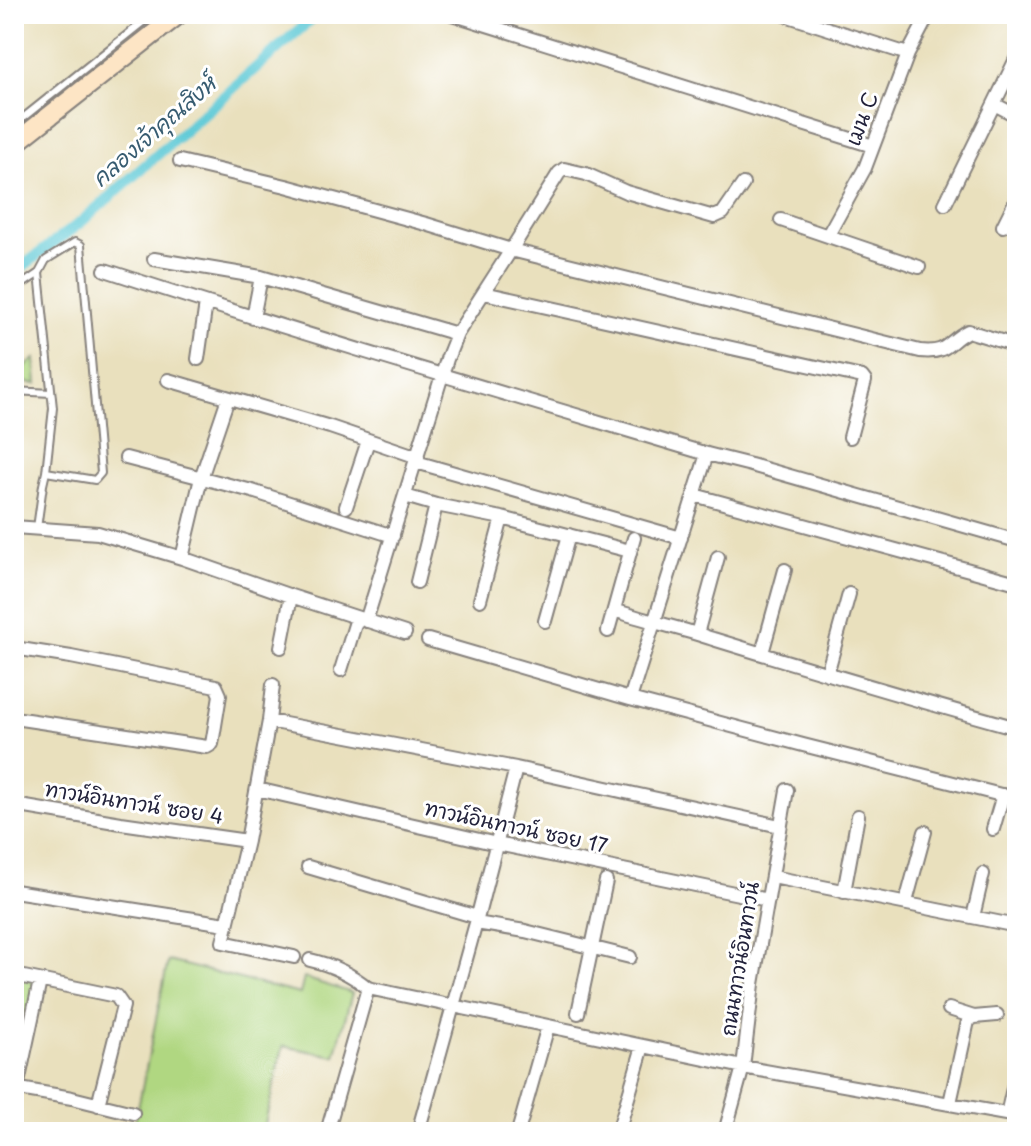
<svg xmlns="http://www.w3.org/2000/svg" width="1031" height="1146" viewBox="0 0 1031 1146" font-family="'Playpen Sans','Playpen Sans Thai',sans-serif">
  <style>
    .green { fill: #b0d781; stroke: #697c5e; stroke-width: 2 }
    .lines { fill: none; stroke-linecap: round; stroke-linejoin: round }
    .canal { stroke: #5dc9d6; stroke-width: 11 }
    .lane-casing { stroke: #86817c; stroke-width: 10 }
    .street-casing { stroke: #86817c; stroke-width: 16 }
    .secondary-casing { stroke: #86817c; stroke-width: 22 }
    .lane { stroke: #fff; stroke-width: 6 }
    .street { stroke: #fff; stroke-width: 12 }
    .secondary { stroke: #fde5c5; stroke-width: 18 }
    .labels { text-anchor: middle; stroke-width: 6; stroke-linejoin: round; paint-order: stroke }
    .street-label { font-size: 20px; fill: #22223b; stroke: #fff }
    .water-label { font-size: 22px; font-style: italic; fill: #375c71; stroke: #fff }
  </style>
  <rect width="100%" height="100%" fill="#fff"/>
  <filter id="ink" filterUnits="userSpaceOnUse"><feTurbulence type="fractalNoise" baseFrequency=".0125" numOctaves="2"/><feDisplacementMap in="SourceGraphic" scale="16" xChannelSelector="R" yChannelSelector="G"/><feConvolveMatrix kernelMatrix="1 2 1 2 8 2 1 2 1" color-interpolation-filters="sRGB"/></filter>
  <filter id="wash" filterUnits="userSpaceOnUse"><feTurbulence type="fractalNoise" baseFrequency=".006" numOctaves="4" result="noise"/><feDisplacementMap in="SourceGraphic" scale="32" xChannelSelector="R" yChannelSelector="G"/><feGaussianBlur stdDeviation="1.8" result="paint"/><feColorMatrix in="noise" values="0 0 0 0 0 0 0 0 0 0 0 0 0 0 0 0 0 1.4 0 .05"/><feComposite in="paint" operator="in"/></filter>
  <g filter="url(#wash)">
    <rect width="100%" height="100%" fill="#e9e0bd"/>
    <path class="green" d="M35,359L37,384L14,381V375Z
      M168,961L300,994L304,978L352,993L335,1056L283,1046L263,1132H133Z
      M14,977L36,982L14,1079Z"/>
    <g class="lines">
      <path class="canal" d="M14,273L81,222L317,14"/>
    </g>
  </g>
  <g filter="url(#ink)">
    <g class="lines">
      <defs>
        <path id="lane" d="M14,125L153,14
          M14,290L39,273
          M14,391L51,393
          M37,528L43,485L46,472L53,408L39,273L46,260L75,242L81,245L101,473L95,480L46,472
          M1004,1114L1016,1062"/>
        <path id="street" d="M452,14L873,146
          M782,14L908,54
          M994,104L1017,116
          M180,161L286,186L426,224L511,250L559,173L564,169L586,174L626,192L714,217L723,213L743,184
          M945,204L1017,57
          M781,220L919,267
          M1003,226L1017,198
          M828,235L865,168L908,54L929,14
          M154,259L261,277L457,334
          M105,270C304,335 506,394 707,454L751,465L1017,541
          M484,293L862,377L865,381L850,437
          M253,318L261,277
          M198,359L206,303
          M168,380L330,427L418,457
          M126,458L252,491L393,536
          M416,462L681,538
          M694,495L1017,583
          M405,496L436,505L502,518L630,551
          M346,507L368,441
          M14,527L98,533L182,558L291,596L405,633
          M182,558L201,478L228,398
          M417,582L436,505
          M480,600L502,518
          M614,610C647,621 680,628 713,639C814,670 915,700 1017,728
          M366,621L447,359L457,334L511,250L920,351C949,354 946,342 968,331L1017,346
          M545,621L569,535
          M608,631L634,538
          M697,634L718,557
          M428,640L630,699L803,745L1017,799
          M281,647L291,596
          M14,648L71,657L216,686L220,695L212,744L207,747L14,718
          M762,653L785,570
          M341,670L357,618
          M827,674L849,594
          M273,685L269,721L247,841L223,942L294,957
          M630,699L707,454
          M269,721L516,768L780,826
          M257,789L497,844L768,900
          M14,805L121,823L247,841
          M993,829L1003,795
          M308,867L477,917
          M773,877L1017,926
          M14,891L226,924
          M844,892L858,816
          M906,902L925,832
          M973,917L983,874
          M476,923L525,931L630,957
          M310,960C332,965 350,973 368,988L743,1067L1017,1116
          M14,975L116,996L123,1006L98,1105
          M949,1009L974,1017
          M578,1013L606,881
          M14,1088L72,1098L133,1113
          M17,1088L40,981
          M950,1103L968,1021L974,1017L997,1015
          M327,1132L368,988
          M418,1132L476,923L516,768
          M518,1132L548,1026
          M618,1132L643,1046
          M725,1132L743,1067L753,984L787,790"/>
        <path id="secondary" d="M14,144L179,14"/>
      </defs>
      <use href="#lane" class="lane-casing"/>
      <use href="#street" class="street-casing"/>
      <use href="#secondary" class="secondary-casing"/>
      <use href="#lane" class="lane"/>
      <use href="#street" class="street"/>
      <use href="#secondary" class="secondary"/>
    </g>
  </g>
  <g class="labels">
    <g class="street-label">
      <text transform="translate(862 119) rotate(-69)" y="7">เมน C</text>
      <text transform="translate(134 803) rotate(9)" y="7">ทาวน์อินทาวน์ ซอย 4</text>
      <text transform="translate(516 827) rotate(12)" y="7">ทาวน์อินทาวน์ ซอย 17</text>
      <text transform="translate(740 959) rotate(-81)" y="7">ถนนทาวน์อินทาวน์</text>
    </g>
    <g class="water-label">
      <text transform="translate(154 131) rotate(-41)" y="8">คลองเจ้าคุณสิงห์</text>
    </g>
  </g>
  <rect width="1031" height="1146" fill="none" stroke="#fff" stroke-width="48"/>
</svg>
